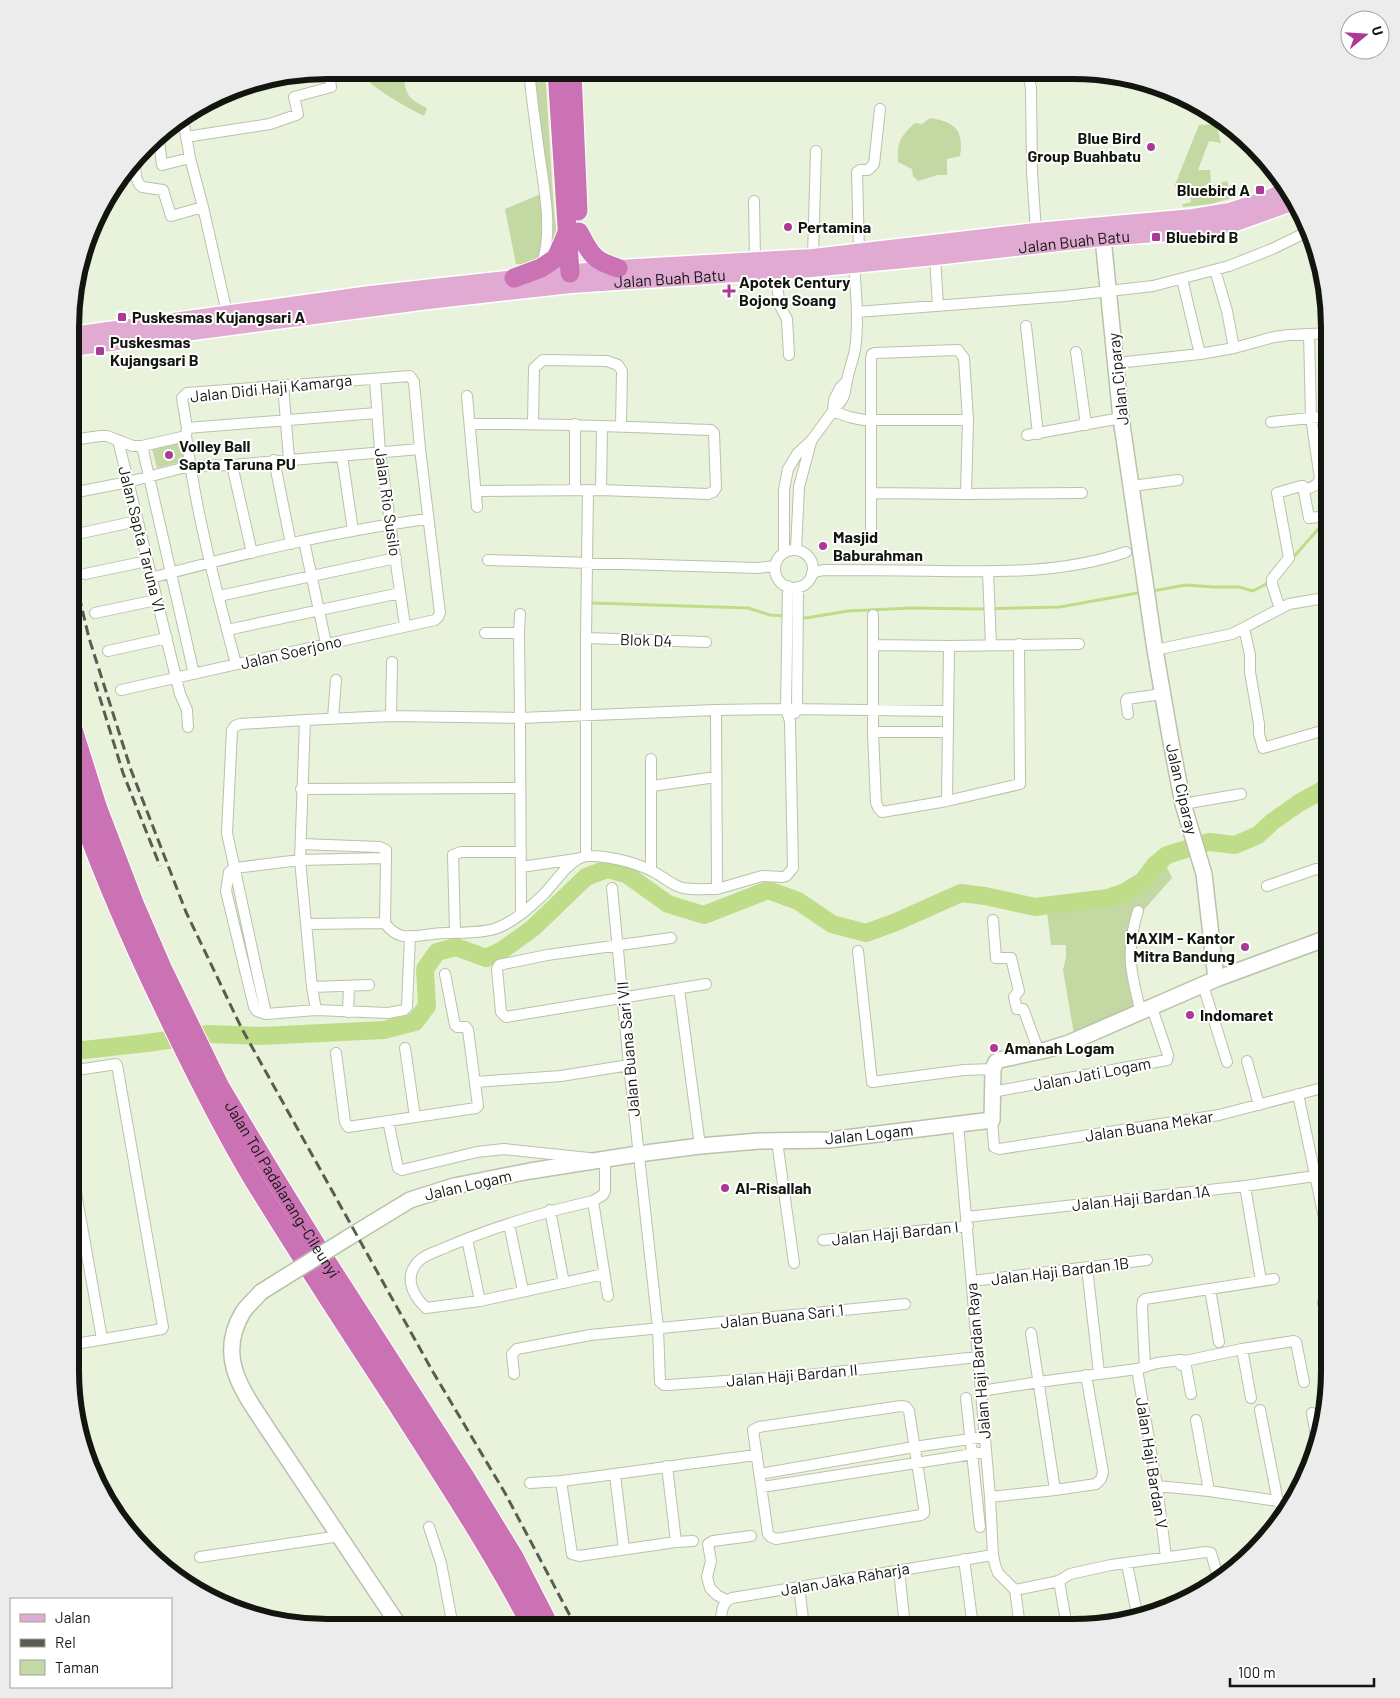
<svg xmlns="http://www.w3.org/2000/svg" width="1400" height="1698" viewBox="0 0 1400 1698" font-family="Barlow,sans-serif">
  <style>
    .green { fill: #c3d8a2 }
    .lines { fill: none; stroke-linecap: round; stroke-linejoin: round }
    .stream { stroke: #bfdd89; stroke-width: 3 }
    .river { stroke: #bfdd89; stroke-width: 18 }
    .street-casing { stroke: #b9c2ab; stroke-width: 12 }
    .secondary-casing { stroke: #b9c2ab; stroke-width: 18 }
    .primary-casing { stroke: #fff; stroke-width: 19 }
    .highway-casing { stroke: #fff; stroke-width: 21 }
    .street { stroke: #fff; stroke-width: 10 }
    .secondary { stroke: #fff; stroke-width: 15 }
    .primary { stroke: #e0aad3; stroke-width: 16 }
    .highway { stroke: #cb72b5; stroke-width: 19 }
    .rail { stroke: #585d50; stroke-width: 3; stroke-dasharray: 10 5; stroke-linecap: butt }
    .secondary-bridge-casing { stroke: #b9c2ab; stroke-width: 18; stroke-linecap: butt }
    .secondary-bridge { stroke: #fff; stroke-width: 15 }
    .poi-dot { fill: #ac3994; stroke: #fff; stroke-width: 2 }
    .labels { text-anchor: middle; stroke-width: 4; stroke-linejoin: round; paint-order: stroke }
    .poi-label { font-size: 16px; font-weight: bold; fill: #13160e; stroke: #fff; text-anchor: start }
    .street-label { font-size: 16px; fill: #13160e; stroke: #fff }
    .rim { fill: none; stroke: #13160e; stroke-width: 6 }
  </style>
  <rect width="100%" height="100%" fill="#e9f3db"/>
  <path class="green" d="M357,70H403C406,94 405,97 427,108L424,116C399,103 376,91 357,70Z
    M526,71H545L554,211L558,243L546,264H516L505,209L541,194Z
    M930,118C955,122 964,130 960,156L947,159V175H938L918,181L913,176L912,169L898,162C897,142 900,137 915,123L922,124Z
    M1216,124L1221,143L1209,141L1198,170H1210L1211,182L1190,194L1187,184L1174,187L1199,125Z
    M1227,181L1232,198L1211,204L1183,207L1182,205L1183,204L1191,202L1190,197C1205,189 1211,186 1227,181Z
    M182,442L187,460L157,468L152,449Z
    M1165,863L1172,878L1142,912L1131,942L1138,1006L1074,1034L1063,970L1066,957V945H1051L1047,912L1090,903L1125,898Z"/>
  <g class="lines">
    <path class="stream" d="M1291,560L1326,520
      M1152,591L1186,585L1213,587H1239L1253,591L1270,582
      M592,603L748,608L770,615L786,616
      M799,617L806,618L848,611L911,608L979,609L1060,607L1143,592"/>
    <path class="river" d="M71,1049L84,1050L147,1043L209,1034L261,1036L384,1030L415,1022L427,1006L425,969L437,952L456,947L486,958L501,951L533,928L586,877L607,869L626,874L668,904L704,915L768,890L798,901L832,924L866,933L896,922L961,893L985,896L1035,907L1108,898L1125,892L1143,881L1155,865L1167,855L1209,842L1235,845L1258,835L1272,822L1299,803L1330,786"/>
    <defs>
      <path id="street" d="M529,71C532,100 536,130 540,159C545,193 553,233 541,267
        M1028,72L1031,88L1032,172L1036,231
        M183,119L190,158L203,207L227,313
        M158,133L162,165L190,158
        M186,137L270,124L296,115L298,114L294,97L331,87L329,74L332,70
        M135,161C136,170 134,181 142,187L163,190L171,216L203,207
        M754,201L755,260
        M859,252L857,172L860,170H868L874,164L880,109
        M813,257L816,151
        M935,257L938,306
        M1215,270L1227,311L1234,348
        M775,272L780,306L787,319L789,355
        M1182,279L1200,354
        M857,312L1065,296L1153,286L1229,266L1272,249L1309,231
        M1026,326L1038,434
        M1076,352L1086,425
        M1117,363L1200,354L1234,348L1274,337L1289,335L1330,333
        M375,379L380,452L405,626
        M283,385L289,459
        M467,396L477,507
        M835,407C845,400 845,392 847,380C849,370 853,360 855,350C859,322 856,293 854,265
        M833,411L849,417L864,420H968
        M1271,422L1330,416
        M533,423L534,368L543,360L607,361L618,365L622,371L621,426
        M471,424C551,423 631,427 711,430L714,433L716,488L713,492L708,494L601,490L477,491
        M187,428L377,413
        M1027,435L1121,418
        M186,436C196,513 216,589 236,664
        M72,440L100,436H107L133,446H142L186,436L187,428L182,398L187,393L410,376L414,382L420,449L440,613L438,617L435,620L121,690
        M118,440L180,694L187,710L188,727
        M142,446L194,674
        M342,456L353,531
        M274,460L291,544
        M232,465L252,553
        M1132,486L1178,480
        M1303,486L1309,518L1330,516
        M575,489V424
        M601,490L602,426
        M72,493L128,482L190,466L232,465L420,449
        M871,493L966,494L1082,493
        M871,528V359L872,354L875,353L958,350L964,358L968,420L966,494
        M77,534L137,521
        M304,541L326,643
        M796,550L799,487L811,442
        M775 569a19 19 0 1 1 38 0a19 19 0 1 1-38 0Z
        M784,553V490L788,469L797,454L811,441L833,411L834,400L840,388L847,381
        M488,560L758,568L775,566
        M988,572L991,645
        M812,573L823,570C861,570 899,570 937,571C1001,572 1065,573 1126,552
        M85,574L147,561
        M151,578C242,554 334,531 428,519
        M219,596L396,558
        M1280,609L1272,584V579L1289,558L1277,493L1301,486L1305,489C1312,488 1317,486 1320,479L1311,417L1309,334
        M95,613L156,600
        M873,615V645
        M1244,628L1250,655V672L1259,724V734L1263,748L1318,732L1330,731
        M227,630L400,593
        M485,633H519
        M586,638L706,642
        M949,646L873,645V732L876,803L879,809L882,812L947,801L1020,784L1019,644
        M1155,650L1232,634L1289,604L1330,597
        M108,651L167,638
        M795,713L797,709L798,587
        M1128,714L1126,701L1127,699L1162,694
        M391,716L392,662
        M333,718L336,680
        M873,732H948
        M652,786L716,777
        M301,789L520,788
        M947,801L949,646L1079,644
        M1183,804L1241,794
        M301,844L380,847L386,850V858
        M586,856V638L588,490
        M521,867L576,859
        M651,870V759
        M1267,886L1316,869L1330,870
        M612,888L629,1065L658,1328L660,1382L664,1385H668L798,1376L978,1357
        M717,889L762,876L782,877L786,876L793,868L790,721L786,709L788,586
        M1138,911C1125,951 1131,974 1141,1013
        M521,914L520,718L716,710L786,709L948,711
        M993,920L996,958H1011L1019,991L1014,997L1017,1009H1023L1024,1011L1039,1052
        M307,924L385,923
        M455,932L453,855L461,852H521
        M410,936L407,1007L404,1010L388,1013L316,1010L266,1014L257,1011L254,1007L226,891L229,872L235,868L300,860L386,858L385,923C398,942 413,936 433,934C450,932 483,934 497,928C514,922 530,907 543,895C554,884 571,857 587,856C606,855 633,862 650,870C662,875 670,885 683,888C694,890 707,889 717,889L716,710
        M671,938L547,955L499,965L497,969L501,1012L506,1017L706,984
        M858,951L872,1082L964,1070L993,1069
        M1203,985L1227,1062
        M312,987L369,985
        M679,989L700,1146
        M316,1010L312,987L300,860L305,720L391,716L520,718L519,633L520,614
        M348,1012L349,986
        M266,1014L227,833L232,730L235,726L240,724L305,720
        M405,1048L415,1117
        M336,1053L345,1122L348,1127L476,1108L478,1106L468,1030L466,1027H457L455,1025L445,974
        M1247,1061L1259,1105
        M475,1082L561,1076L629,1065
        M992,1092L1167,1060L1168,1055L1152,1008
        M1298,1094L1330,1246
        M992,1120L994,1147L999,1149L1219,1115L1330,1086
        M388,1121L398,1168L402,1170L477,1152L504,1149L589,1158
        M958,1124L990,1497L993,1555L995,1565L998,1573L1015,1590
        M777,1141L794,1263
        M70,1159L102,1339
        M605,1159V1191L603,1195L593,1201L608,1296
        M1245,1186L1261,1281
        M593,1201C544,1212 496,1226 449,1246C441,1250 429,1253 421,1259C403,1274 411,1294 426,1308L480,1301L604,1274
        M550,1210L564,1283
        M967,1217L1245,1186L1315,1176
        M509,1224L523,1291
        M467,1239L480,1301
        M823,1240L968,1226
        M1087,1268L1099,1373
        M972,1281L1147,1260
        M1210,1289L1219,1342
        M1323,1303L1329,1301
        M1031,1333L1055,1490L1096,1484L1101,1479L1103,1472L1086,1375
        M70,1345L162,1329L163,1327L117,1065L116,1064L71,1071
        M1242,1349L1251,1398
        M1185,1361L1191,1394
        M1181,1365L1185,1361L1242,1349L1294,1341L1296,1342L1304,1382
        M1145,1367L1142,1308L1143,1301L1145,1299L1274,1279
        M1137,1369L1157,1486L1166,1557
        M514,1374L512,1354L517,1349L590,1335L905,1304
        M981,1391L1039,1382L1137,1369L1157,1363L1180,1360L1185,1361
        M966,1398L980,1527
        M901,1406L906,1407L909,1411L924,1508V1513L921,1515L776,1539L771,1537L768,1534L753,1430L759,1427Z
        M1260,1410L1278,1502
        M1312,1413L1318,1447
        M1196,1420L1209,1491
        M667,1466L676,1542L579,1556L572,1554L561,1481C626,1473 691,1463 757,1455
        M760,1474L914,1447L984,1437
        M615,1475L624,1549
        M530,1483L561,1481
        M1157,1486L1209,1491L1292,1503
        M762,1487L986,1452
        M990,1497L1055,1490
        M429,1527L441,1563L453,1627
        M676,1542L693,1541
        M200,1557L340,1536
        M964,1559L973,1627
        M1127,1564L1138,1619
        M899,1570L905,1627
        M1059,1581L1067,1627
        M799,1586L804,1627
        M1015,1590L1059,1581L1070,1574L1111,1565L1206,1552L1211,1553L1219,1580
        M1015,1590L1020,1627
        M726,1600L717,1595L710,1588L707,1577L711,1561L708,1544L713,1541L751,1536
        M719,1627C723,1616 719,1603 732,1598L993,1555"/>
      <path id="secondary" d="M1103,238L1121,418L1155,650L1171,742L1183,804L1204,874L1216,979
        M346,1239L410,1200L454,1186L530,1171L638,1154L700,1146L759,1141L829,1140L992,1120L993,1069L996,1062L999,1060L1046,1050L1069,1043L1216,979L1330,937
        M261,1292C255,1299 248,1305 243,1312C216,1357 242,1390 267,1428L400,1627"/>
      <g id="primary">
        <path d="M72,335L370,294L514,278L618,268L813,257L1036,231L1193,217L1229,211L1266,199L1289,189"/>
        <path id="s1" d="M72,348L428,301L571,285L811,269L935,257L1103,238L1197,231L1233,224L1297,201"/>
      </g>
      <g id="highway">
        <path d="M557,71L570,273"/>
        <path d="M572,71L578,211"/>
        <path d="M579,232C590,254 594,261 618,268"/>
        <path d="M514,278L541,268L556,258L566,235"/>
        <path id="s2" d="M71,723L98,809L134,903L163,970L220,1087L268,1167L316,1245L465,1477L514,1557L550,1627"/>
        <path d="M71,784C98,867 134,947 172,1025C197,1077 223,1129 253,1179C301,1258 352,1335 402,1412C447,1482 493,1553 532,1627"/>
      </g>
    </defs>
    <use href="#street" class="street-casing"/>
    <use href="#secondary" class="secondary-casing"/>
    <use href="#primary" class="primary-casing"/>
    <use href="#highway" class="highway-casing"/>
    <use href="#street" class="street"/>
    <use href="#secondary" class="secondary"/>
    <use href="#primary" class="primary"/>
    <use href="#highway" class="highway"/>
    <path class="rail" d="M72,567L89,638L131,770L186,912L242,1029L433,1372L505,1493L576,1627
      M95,682L123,773L160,866"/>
    <defs>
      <path id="secondary-bridge" d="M261,1292L346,1239"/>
    </defs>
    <use href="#secondary-bridge" class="secondary-bridge-casing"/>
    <use href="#secondary-bridge" class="secondary-bridge"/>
  </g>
  <g class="poi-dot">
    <circle cx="1151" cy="147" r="5"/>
    <rect x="1255" y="185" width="10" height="10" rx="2.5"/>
    <circle cx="788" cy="227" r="5"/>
    <rect x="1151" y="232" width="10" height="10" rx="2.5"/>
    <path d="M726.5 283.5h5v5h5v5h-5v5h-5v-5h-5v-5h5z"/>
    <rect x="117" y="312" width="10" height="10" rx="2.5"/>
    <rect x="95" y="346" width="10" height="10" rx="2.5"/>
    <circle cx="169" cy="455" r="5"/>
    <circle cx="823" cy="546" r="5"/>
    <circle cx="1245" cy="947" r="5"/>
    <circle cx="1190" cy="1015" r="5"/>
    <circle cx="994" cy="1048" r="5"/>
    <circle cx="725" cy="1188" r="5"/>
  </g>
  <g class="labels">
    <g class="poi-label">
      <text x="1141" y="144" text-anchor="end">Blue Bird<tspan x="1141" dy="18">Group Buahbatu</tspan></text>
      <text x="1250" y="196" text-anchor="end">Bluebird A</text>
      <text x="798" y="233">Pertamina</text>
      <text x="1166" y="243">Bluebird B</text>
      <text x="739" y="288">Apotek Century<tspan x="739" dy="18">Bojong Soang</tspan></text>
      <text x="132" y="323">Puskesmas Kujangsari A</text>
      <text x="110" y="348">Puskesmas<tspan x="110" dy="18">Kujangsari B</tspan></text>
      <text x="179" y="452">Volley Ball<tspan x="179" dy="18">Sapta Taruna PU</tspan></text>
      <text x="833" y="543">Masjid<tspan x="833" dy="18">Baburahman</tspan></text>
      <text x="1235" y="944" text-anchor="end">MAXIM - Kantor<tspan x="1235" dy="18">Mitra Bandung</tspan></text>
      <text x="1200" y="1021">Indomaret</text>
      <text x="1004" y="1054">Amanah Logam</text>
      <text x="735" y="1194">Al-Risallah</text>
    </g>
    <g class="street-label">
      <text dy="6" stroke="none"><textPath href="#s1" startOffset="1008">Jalan Buah Batu</textPath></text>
      <text dy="6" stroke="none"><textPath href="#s1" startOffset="602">Jalan Buah Batu</textPath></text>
      <text transform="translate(1118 379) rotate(-96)" y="6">Jalan Ciparay</text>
      <text transform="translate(271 388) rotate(-6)" y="6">Jalan Didi Haji Kamarga</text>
      <text transform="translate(388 502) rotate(82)" y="6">Jalan Rio Susilo</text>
      <text transform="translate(142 539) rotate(76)" y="6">Jalan Sapta Taruna VI</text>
      <text transform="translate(646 640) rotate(2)" y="6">Blok D4</text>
      <text transform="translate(291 652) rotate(-13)" y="6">Jalan Soerjono</text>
      <text transform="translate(1182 789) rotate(77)" y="6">Jalan Ciparay</text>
      <text transform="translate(628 1049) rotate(-95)" y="6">Jalan Buana Sari VII</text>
      <text transform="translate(1092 1074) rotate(-11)" y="6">Jalan Jati Logam</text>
      <text transform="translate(1149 1126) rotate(-9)" y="6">Jalan Buana Mekar</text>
      <text transform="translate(869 1134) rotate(-6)" y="6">Jalan Logam</text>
      <text transform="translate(468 1185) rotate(-13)" y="6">Jalan Logam</text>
      <text dy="6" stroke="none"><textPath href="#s2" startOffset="514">Jalan Tol Padalarang–Cileunyi</textPath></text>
      <text transform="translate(1141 1198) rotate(-6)" y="6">Jalan Haji Bardan 1A</text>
      <text transform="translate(895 1233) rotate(-6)" y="6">Jalan Haji Bardan I</text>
      <text transform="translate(1060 1271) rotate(-7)" y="6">Jalan Haji Bardan 1B</text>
      <text transform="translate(782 1316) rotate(-6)" y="6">Jalan Buana Sari 1</text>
      <text transform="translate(978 1361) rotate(-95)" y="6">Jalan Haji Bardan Raya</text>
      <text transform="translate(792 1375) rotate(-5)" y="6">Jalan Haji Bardan II</text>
      <text transform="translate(1152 1463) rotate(81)" y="6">Jalan Haji Bardan V</text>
      <text transform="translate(845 1579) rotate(-10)" y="6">Jalan Jaka Raharja</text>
    </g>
  </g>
  <path d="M0 0H1400V1698H0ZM327 79H1073A248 248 0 0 1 1321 327V1371A248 248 0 0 1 1073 1619H327A248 248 0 0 1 79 1371V327A248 248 0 0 1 327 79Z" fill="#ececec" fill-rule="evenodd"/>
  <path class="rim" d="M327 79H1073A248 248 0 0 1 1321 327V1371A248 248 0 0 1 1073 1619H327A248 248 0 0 1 79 1371V327A248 248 0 0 1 327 79Z"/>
  <rect x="10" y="1598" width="162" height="90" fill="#ffffff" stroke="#a1a29f"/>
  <rect x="20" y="1614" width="25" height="8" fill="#e0aad3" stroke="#a1a29f"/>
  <text x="55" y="1623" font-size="15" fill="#13160e">Jalan</text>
  <rect x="20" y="1639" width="25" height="8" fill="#585d50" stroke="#a1a29f"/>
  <text x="55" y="1648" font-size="15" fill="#13160e">Rel</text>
  <rect x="20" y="1660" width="25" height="15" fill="#c3d8a2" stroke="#a1a29f"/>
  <text x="55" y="1673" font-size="15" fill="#13160e">Taman</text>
  <g transform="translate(1365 35) rotate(72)"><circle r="24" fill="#ffffff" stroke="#a1a29f"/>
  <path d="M0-4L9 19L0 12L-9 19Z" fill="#ac3994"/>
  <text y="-8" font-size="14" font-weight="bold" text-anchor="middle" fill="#13160e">U</text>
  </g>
  <path d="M1230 1678v8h144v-8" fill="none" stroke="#13160e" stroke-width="2.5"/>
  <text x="1238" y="1678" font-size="15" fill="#13160e" stroke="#ffffff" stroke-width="4" paint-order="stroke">100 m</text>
</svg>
